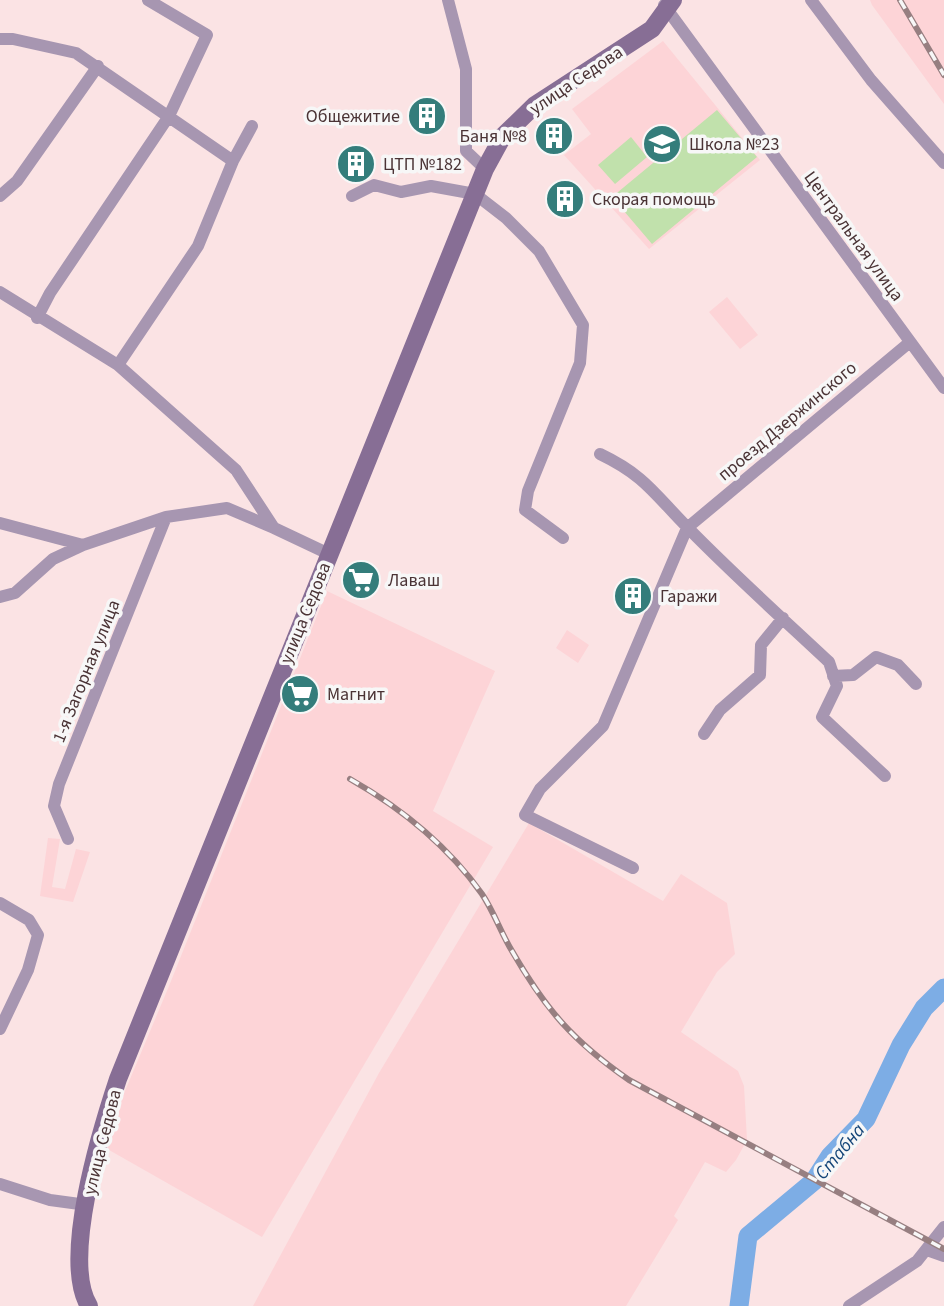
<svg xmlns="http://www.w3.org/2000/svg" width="944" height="1306" viewBox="0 0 944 1306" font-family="'Source Sans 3',sans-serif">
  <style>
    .built { fill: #fdd4d7 }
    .green { fill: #c1e1ac }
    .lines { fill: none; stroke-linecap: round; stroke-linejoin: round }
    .river { stroke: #7dade5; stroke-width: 19 }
    .street { stroke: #a796b1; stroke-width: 12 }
    .secondary { stroke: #876e95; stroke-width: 18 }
    .rail-casing { stroke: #977f81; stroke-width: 6 }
    .rail { stroke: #f7f7f7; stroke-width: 3.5; stroke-dasharray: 10; stroke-linecap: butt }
    .labels { text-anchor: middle; stroke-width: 7; stroke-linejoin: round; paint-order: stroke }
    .street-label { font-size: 18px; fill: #4a3335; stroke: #f7f7f7 }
    .poi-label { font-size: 18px; fill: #4a3335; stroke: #f7f7f7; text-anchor: start }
    .water-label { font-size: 19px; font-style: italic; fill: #144578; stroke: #f7f7f7 }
  </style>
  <rect width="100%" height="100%" fill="#fbe3e4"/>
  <path class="built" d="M870,0H944V104L872,5Z
    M663,41L760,160L649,249L564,155L591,134L572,109Z
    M727,297L758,335L740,349L709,312Z
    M327,591L495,671L433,811L493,847L262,1237L102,1146L169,986Z
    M567,630L589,645L578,663L556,648Z
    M529,823L663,901L681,874L727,903L735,954L717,972L681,1032L738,1071L744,1086L747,1140L736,1160L726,1172L705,1162L674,1216L678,1220L626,1306H253L379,1073Z
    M48,838L60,839L52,887L65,889L76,849L90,852L73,902L40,896Z"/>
  <path class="green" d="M717,110L757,157L652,244L612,197Z
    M631,137L647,157L615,184L598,165Z"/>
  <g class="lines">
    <path class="river" d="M739,1306L748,1236L814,1181L830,1156L866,1119L901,1045L924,1008L944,988"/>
    <path class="street" d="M448,0L466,69V151L485,169
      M811,0L871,80L944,163
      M664,5L944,388
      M0,39H13L76,53L233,161
      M0,196L17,181L98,66
      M352,196L374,185L401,192L431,186L475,194L506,218L539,251L583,325L580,363L528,491L525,510L563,538
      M0,292L118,365L236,470L274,528L329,554
      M37,318L50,293L169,116L207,35L148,0
      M118,365L198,246L233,161L252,126
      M600,454C646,476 655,495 689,529C734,575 782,618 829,662L837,686L822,717L885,776
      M0,523L83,545L166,517L227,508L274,528
      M0,597L15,593L53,559L83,545
      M833,676L853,675L876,657L898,665L916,684
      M704,734L720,710L760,675L761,645L783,618
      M68,839L54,806L59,784L166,517
      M633,868L525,815L540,789L603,726L687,528L910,342
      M0,903L29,920L38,935L28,970L0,1029
      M0,1184L50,1200L87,1205
      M927,1250L944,1256
      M849,1306L917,1261L944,1227"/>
    <path class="secondary" d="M89,1306C61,1260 101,1130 118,1079L485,169L503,136L535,105L652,29L673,0"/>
    <defs>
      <path id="rail" d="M900,0L944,75
        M350,779C401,808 448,846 482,894C494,912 501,933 512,951C546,1010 573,1041 629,1080L944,1249"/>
    </defs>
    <use href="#rail" class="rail-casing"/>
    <use href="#rail" class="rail"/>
  </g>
  <defs>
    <symbol id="building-disc" viewBox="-11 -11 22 22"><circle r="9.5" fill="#347d7b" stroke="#f7f7f7"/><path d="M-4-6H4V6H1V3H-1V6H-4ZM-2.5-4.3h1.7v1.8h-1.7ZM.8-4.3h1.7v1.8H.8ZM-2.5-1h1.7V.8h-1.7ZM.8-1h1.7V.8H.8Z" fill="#fff"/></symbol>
    <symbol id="school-disc" viewBox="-11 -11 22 22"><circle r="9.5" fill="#347d7b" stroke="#f7f7f7"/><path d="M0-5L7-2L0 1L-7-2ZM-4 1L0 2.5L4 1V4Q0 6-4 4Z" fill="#fff"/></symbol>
    <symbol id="supermarket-disc" viewBox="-11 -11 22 22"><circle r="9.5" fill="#347d7b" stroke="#f7f7f7"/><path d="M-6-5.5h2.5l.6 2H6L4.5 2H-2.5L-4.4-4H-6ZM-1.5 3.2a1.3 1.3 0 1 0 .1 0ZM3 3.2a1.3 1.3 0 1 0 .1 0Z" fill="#fff"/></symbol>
  </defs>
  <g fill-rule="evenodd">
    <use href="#building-disc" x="405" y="94" width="44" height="44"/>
    <use href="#building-disc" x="532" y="114" width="44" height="44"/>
    <use href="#school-disc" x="640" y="122" width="44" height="44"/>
    <use href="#building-disc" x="334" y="142" width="44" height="44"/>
    <use href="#building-disc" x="543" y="177" width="44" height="44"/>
    <use href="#supermarket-disc" x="339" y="558" width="44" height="44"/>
    <use href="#building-disc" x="611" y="574" width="44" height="44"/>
    <use href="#supermarket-disc" x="278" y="672" width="44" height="44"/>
  </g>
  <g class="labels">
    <g class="street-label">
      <text transform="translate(576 80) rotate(-34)" y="6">улица Седова</text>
      <text transform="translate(854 236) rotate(54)" y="6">Центральная улица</text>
      <text transform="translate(787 421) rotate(-40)" y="6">проезд Дзержинского</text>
      <text transform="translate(305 613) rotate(-68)" y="6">улица Седова</text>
      <text transform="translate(86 671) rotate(-68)" y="6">1-я Загорная улица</text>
      <text transform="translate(102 1142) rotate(-76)" y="6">улица Седова</text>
    </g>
    <g class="poi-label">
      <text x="400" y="122" text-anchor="end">Общежитие</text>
      <text x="527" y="142" text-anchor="end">Баня №8</text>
      <text x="689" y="150">Школа №23</text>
      <text x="383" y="170">ЦТП №182</text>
      <text x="592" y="205">Скорая помощь</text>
      <text x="388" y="586">Лаваш</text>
      <text x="660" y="602">Гаражи</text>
      <text x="327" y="700">Магнит</text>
    </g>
    <g class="water-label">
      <text transform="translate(839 1151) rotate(-50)" y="7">Стабна</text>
    </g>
  </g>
</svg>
